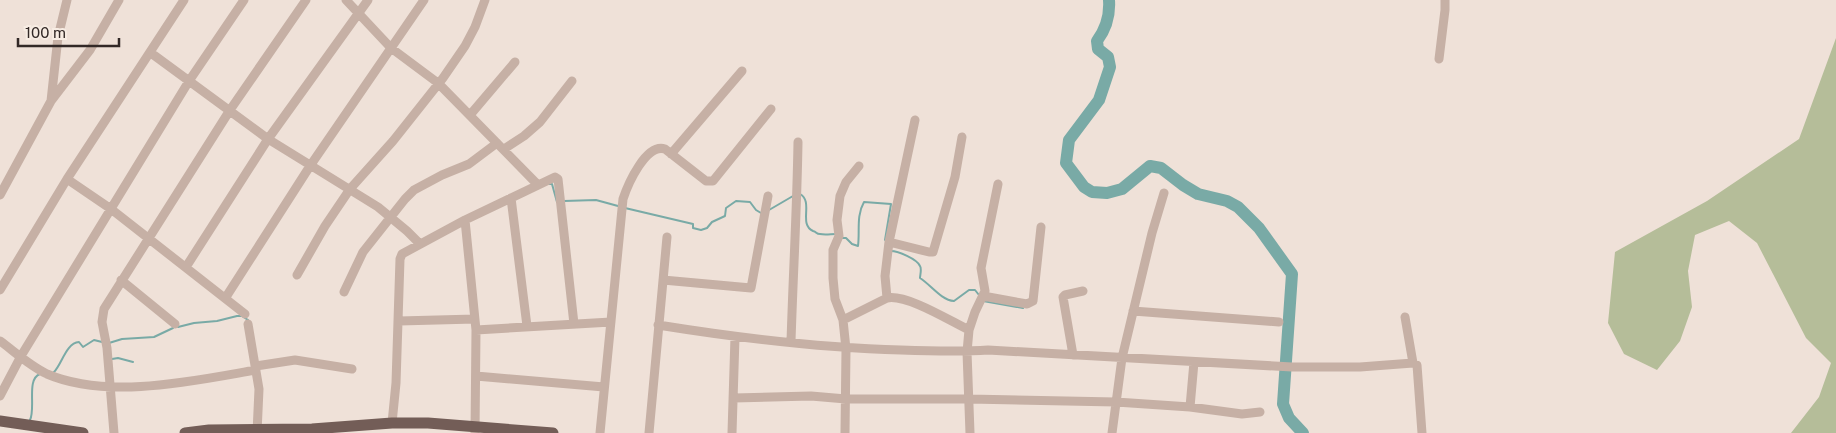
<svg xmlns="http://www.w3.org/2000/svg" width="1836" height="433" viewBox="0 0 1836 433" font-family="'Public Sans',sans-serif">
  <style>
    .green { fill: #b5bd99 }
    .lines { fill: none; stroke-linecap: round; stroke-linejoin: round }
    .stream { stroke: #79aaa6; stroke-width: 2 }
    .river { stroke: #79aaa6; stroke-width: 12 }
    .minor { stroke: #c6b0a5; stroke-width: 9 }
    .major { stroke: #735d57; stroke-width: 11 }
  </style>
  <rect width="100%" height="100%" fill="#efe1d8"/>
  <path class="green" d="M1836,38V433H1791L1819,397L1831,363L1806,338L1757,243L1729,221L1695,235L1688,271L1692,307L1680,341L1657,370L1624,354L1608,323L1615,252L1707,201L1799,139Z"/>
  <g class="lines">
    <path class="stream" d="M549,184H552L557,202
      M800,194C814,202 798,224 813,231C817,232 816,234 820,234C825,235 831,234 836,234
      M564,201L596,200L618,206
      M625,208L693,224V228L701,230L707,228L712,222L725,216L726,208L736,201L750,202L756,210L761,213
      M769,210L793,196
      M841,238H846L852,244L858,246C860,231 856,216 864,202L891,204L885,240
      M891,251C898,251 917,259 920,266C922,269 920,275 920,278C931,285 941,300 954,301L969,290H975L979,295
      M983,301L1023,308
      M178,327L194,323L217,321L237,316H242L248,320
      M109,343L122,339L154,337L173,328
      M112,359L118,358L133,362
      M54,372C62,364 66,343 79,342L83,347L94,340L102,342
      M30,420C36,408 26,379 40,374"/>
    <path class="river" d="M1109,0C1110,14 1106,29 1097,41L1098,49L1108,57L1110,67L1099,100L1069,140L1066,163L1084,187L1092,192L1107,193L1122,189L1150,166L1161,168L1183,185L1198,194L1227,201L1238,207L1259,228L1292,274L1283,404L1289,418L1303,433"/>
    <path class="minor" d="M346,0L391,48L438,83L538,185
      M151,53L268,139L378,207L407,231L420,244
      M1439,59L1445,10V0
      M51,101L58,37L67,0
      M470,115L515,62
      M504,149L524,136L540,122L572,81
      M671,154L742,71
      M67,179L111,209L245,314
      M0,195L51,101L90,50L119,0
      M511,198L527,326
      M465,220L476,330L475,433
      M889,242L929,252H933L955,177L962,137
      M186,267L268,139L368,0
      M297,275L325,226L350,189L393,141L443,78L465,46L475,27L485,0
      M121,280L175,324
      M663,280L751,288L768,196
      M0,290L67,179L184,0
      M344,292L363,252L405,199L414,190L442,175L469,164L497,143
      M983,296L1027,304L1033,301L1041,227
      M226,297L310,166L424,0
      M887,298L885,276L889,242L915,120
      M1133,311L1279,322
      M1405,317L1413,363L1417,365L1422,433
      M843,320L887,298C907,294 950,321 969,330
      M399,321L475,319
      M248,324L259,389L257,433
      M658,325C739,338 819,348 901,350C930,351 959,352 988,350L1292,367H1360L1413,363
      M476,330L611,322
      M0,341C15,352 30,366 47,374C108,400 193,381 256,370
      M791,342C793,275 797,209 798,142
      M1073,355L1063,297L1065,295L1083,291
      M256,366L295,360L352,369
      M476,376L604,387
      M0,396L21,356L189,81L244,0
      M734,398L811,396L846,399H969L1116,402L1190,407L1242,414L1260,412
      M1190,407L1194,362
      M392,423L396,383L400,259L402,254L465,220L555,177L558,179L574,324
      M114,433L107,348L102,322L104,309L230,110L306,0
      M600,433L623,199C628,184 646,143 665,149L706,181H713L771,109
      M649,433L667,237
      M732,433L735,337
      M845,433L846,349L843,320L835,299L833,278V250L839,236L837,220L840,196L846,182L859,166
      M970,433L967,352L969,330L975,312L985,291L981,268L998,184
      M1112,433L1122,358L1152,233L1164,193"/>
    <path class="major" d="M0,421L83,433
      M185,433L209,430L312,429L392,423H428L553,433"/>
  </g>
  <path d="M18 38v8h101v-8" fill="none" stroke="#322826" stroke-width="2.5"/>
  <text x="25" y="38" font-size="15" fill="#322826" stroke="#f7ece3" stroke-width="4" paint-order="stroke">100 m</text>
</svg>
